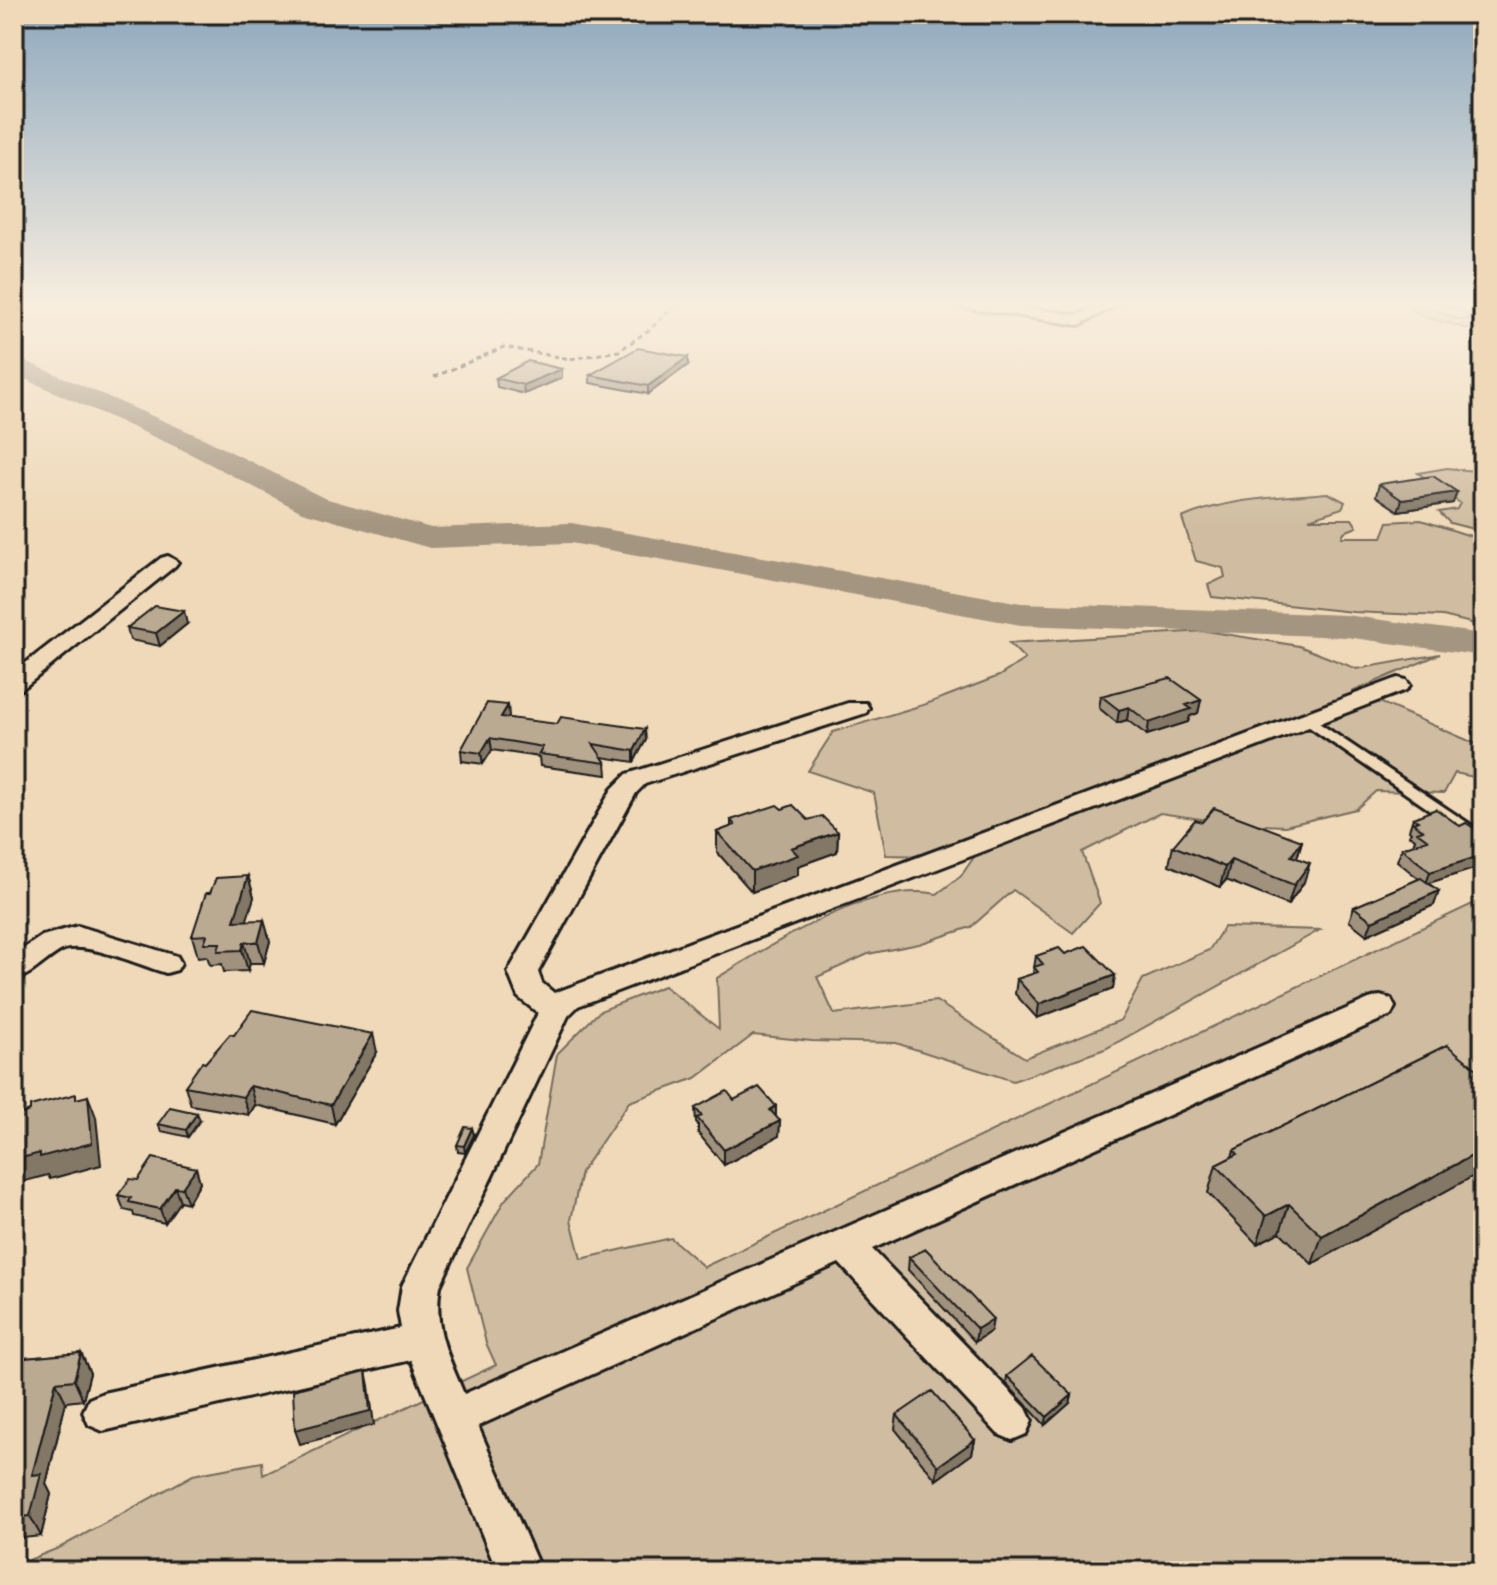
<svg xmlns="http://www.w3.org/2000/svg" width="1497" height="1585" viewBox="0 0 1497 1585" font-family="'Gochi Hand',sans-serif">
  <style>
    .green { fill: #d0bda1; stroke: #766c5e; stroke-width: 2 }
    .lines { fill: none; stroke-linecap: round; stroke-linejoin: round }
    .river { fill: #a49580; fill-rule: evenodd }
    .service-casing { stroke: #1c1c1c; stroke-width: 6 }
    .minor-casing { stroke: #1c1c1c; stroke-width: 6 }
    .path { stroke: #1c1c1c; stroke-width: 3; stroke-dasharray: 5 4; stroke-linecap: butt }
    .service { fill: #efd9b8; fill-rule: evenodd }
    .minor { fill: #efd9b8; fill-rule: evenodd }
    .wall { fill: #a1927e; stroke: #1c1c1c; stroke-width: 2 }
    .shaded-wall { fill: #837766; stroke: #1c1c1c; stroke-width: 2 }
    .building { fill: #bbaa92; stroke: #1c1c1c; stroke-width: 2 }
  </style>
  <rect width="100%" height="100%" fill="#efd9b8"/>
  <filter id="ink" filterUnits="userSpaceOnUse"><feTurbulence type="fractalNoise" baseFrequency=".0125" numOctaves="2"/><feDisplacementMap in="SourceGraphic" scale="16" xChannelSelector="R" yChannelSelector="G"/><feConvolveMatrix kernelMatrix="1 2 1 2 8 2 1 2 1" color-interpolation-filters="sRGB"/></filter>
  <g filter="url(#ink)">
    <path class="green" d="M1440,303H1467L1483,313V333L1428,318L1412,310L1421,304L1458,319L1471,320L1466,314Z
      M1447,468L1483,472V527L1477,523V530L1450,523L1439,512L1457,509L1460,503L1418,473Z
      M1328,493L1345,502L1342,508L1309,519H1352L1357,527L1344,532L1342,537H1382L1388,522L1421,520L1483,540V626L1443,616L1353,612L1212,597L1208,585L1225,577L1223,568L1196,561L1182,518C1227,498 1280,497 1328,493Z
      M1206,631L1299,646L1357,669L1440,654L1354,691L1483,747V779L1455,773L1444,793L1376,791L1356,809L1285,826L1235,824L1160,813L1082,852L1100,903L1073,933L1013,890L971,927L919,944L868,954L817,977L834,1014L936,1001L1025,1058L1121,1020L1143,979L1209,950L1224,927L1320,930L1105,1049L1013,1081L896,1043L812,1041L753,1035L696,1078L629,1102L581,1172L571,1220L581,1259L671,1238L704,1267L1483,899V1571H14V1566L61,1547L193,1475L262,1462L263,1475L496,1365L486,1343L467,1268L504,1201L538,1164L557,1054L600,1011L664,986L719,1029L717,978C773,944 871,880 937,894L961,876L974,857L886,855L874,793L808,771L833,732L926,704L999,676L1025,659L1009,643Z"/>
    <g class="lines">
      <path class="river" d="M14,356L203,438L324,498L431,528L571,523L1021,603L1346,615L1483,634V656L1346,637L1021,625L571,543L430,548L302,512L183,450L14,374Z"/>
      <defs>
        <path id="service" d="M1307,715L1483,833V845L1478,843L1302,722L1300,719Z"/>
        <path id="minor" d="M955,303H991L1077,315L1102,303H1120L1079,325L962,307Z
          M168,556L178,562L175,566L22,689L14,691V672L161,558Z
          M1398,678L1406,680L1410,685L1406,690L578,1006L568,1016L440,1286C433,1329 448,1355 464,1394L1369,999L1380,996L1391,999L1395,1007L1391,1015L872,1249L1026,1408L1032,1421L1026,1434L1012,1440L998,1434L839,1263L478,1426L541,1571H497L411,1360L103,1431L89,1425L83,1412L89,1399L103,1393L401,1328L398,1311L402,1286L538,1013L518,997L508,972L612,789L627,774L848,703H866L869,708L866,713L645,784L636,793L538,972L542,983L554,993Z
          M78,926L177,956L181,963L177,970L166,973C142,966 84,940 62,950C45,959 33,975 14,980V955L42,936Z"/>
      </defs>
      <use href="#service" class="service-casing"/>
      <use href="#minor" class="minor-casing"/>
      <path class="path" d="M434,377L504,347L570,359L619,351L649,330L678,303"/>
      <use href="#service" class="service"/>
      <use href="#minor" class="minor"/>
    </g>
    <path class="wall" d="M688,365L648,394L590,383V375Z
      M562,369V378L524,394L497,387L496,378Z
      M1379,484L1453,503L1398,511L1376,496Z
      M187,624L160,646L130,640L127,628Z
      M1101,696L1201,700L1198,713L1190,716L1188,722L1147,735L1127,720L1117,723L1099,708Z
      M509,716L508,718L646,740L634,762L602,757L606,763L607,775L540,766L539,757L492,750L483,764L462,761L461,750Z
      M782,809L838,832L837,852L798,866V875L752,892L717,852V832L731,827V820Z
      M1413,818L1460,826L1483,834V866L1428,883L1439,891L1434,905L1367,935L1349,921L1354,907L1419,879L1397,861L1402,848L1413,845L1415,839L1409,835L1411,832L1409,830Z
      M1202,822L1302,841L1297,858L1304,882L1288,905L1226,880L1220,887L1169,865L1173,846Z
      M248,876L254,897L246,921L270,941L264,963H250L248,971L224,972L222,964L210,965L207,956L198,957L192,936L210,893Z
      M1065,954L1115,975L1113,989L1037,1018L1015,994L1017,979L1033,974L1036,956Z
      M1447,1045L1312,1264L1280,1232L1257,1244L1208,1193L1216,1165L1232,1157L1234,1150Z
      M377,1052L335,1124L255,1105L249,1115L191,1105L185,1086L205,1063Z
      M734,1100L776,1106V1118L780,1121L779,1136L724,1165L698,1133V1124L696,1122L695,1108Z
      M200,1120L188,1137L161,1131L158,1124Z
      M472,1128L474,1135L465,1153L458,1152L457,1145Z
      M196,1168L200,1182L188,1203L180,1201L165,1223L134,1216L133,1212L124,1210L118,1195L138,1180Z
      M909,1257L991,1331L975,1342L908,1270Z
      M81,1353L90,1373L83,1400L66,1402L46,1484L51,1494L41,1536L14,1539V1359Z
      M1007,1376L1072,1395L1070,1403L1045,1425L1006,1383Z
      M897,1415L975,1440L972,1454L936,1480L895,1429Z"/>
    <path class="shaded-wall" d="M688,357V365L648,394V386Z
      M562,369V378L524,394L523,385Z
      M1457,492L1453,503L1398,511L1402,500Z
      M184,611L187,624L160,646L156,633Z
      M1201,700L1198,713L1190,716L1188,722L1147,735L1149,723L1186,705Z
      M508,705L509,716L502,728L501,717Z
      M1129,707L1127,720L1117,723L1119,710Z
      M645,729L646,740L634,762V751Z
      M490,738L492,750L483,764L481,753Z
      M838,832L837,852L798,866V875L752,892V871L791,848Z
      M1302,841L1296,861L1291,856Z
      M1483,855V866L1426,884L1430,872Z
      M1231,860L1226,880L1220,887L1225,867Z
      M1310,863L1304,882L1288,905L1294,885Z
      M248,876L254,897L240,942L234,921Z
      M1439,891L1434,905L1367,935L1372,921Z
      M264,920L270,941L264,963L258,942Z
      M244,942L250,963L248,971L242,950Z
      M1115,975L1113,989L1037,1018L1039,1004Z
      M373,1034L377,1052L335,1124L331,1105Z
      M250,1086L255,1105L249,1115L243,1097Z
      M88,1096L96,1117L101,1165L50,1179L48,1175L14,1184V1160Z
      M776,1106V1121L770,1110Z
      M197,1113L200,1120L188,1137L186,1130Z
      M780,1121L779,1136L724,1165V1150Z
      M472,1128L474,1135L465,1153L464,1146Z
      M1483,1150V1171L1312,1264L1322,1236Z
      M196,1168L200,1182L188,1203L182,1188Z
      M175,1187L180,1201L165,1223L160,1209Z
      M1289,1204L1280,1232L1257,1244L1266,1216Z
      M993,1319L991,1331L975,1342L977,1329Z
      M81,1353L90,1373L83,1400L74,1380Z
      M366,1371L369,1386L374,1425L300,1444L295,1430Z
      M56,1382L66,1402L46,1484L51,1494L41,1536L30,1516L32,1475Z
      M1072,1395L1070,1403L1045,1425L1047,1417Z
      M975,1440L972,1454L936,1480L938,1466Z"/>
    <path class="building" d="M638,348L688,357L648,386L590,375Z
      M528,361L562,369L523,385L496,378Z
      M1433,476L1457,492L1402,500L1379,484Z
      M155,606L184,611L156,633L127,628Z
      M1170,678L1201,700L1186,705L1191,709L1149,723L1129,707L1119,710L1101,696Z
      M487,703L508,705L501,717L557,724L561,717L645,729L634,751L593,744L606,763L539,754L543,747L490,738L481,753L461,750Z
      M777,805L782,809L793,805L808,820L822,816L838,832L791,848L798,855L752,871L717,832L735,825L731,820Z
      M1214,808L1302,841L1291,856L1310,863L1294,885L1231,860L1225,867L1173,846L1195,820L1202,822Z
      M1436,809L1460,826L1466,823L1483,834V836L1480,838L1483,841V855L1430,872L1402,848L1428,840L1417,832L1423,830L1413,823L1418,821L1413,818Z
      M248,876L234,921L264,920L258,942H244L242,950L218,951L220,943H204L207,935L192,936L206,893H210L216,878Z
      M1421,878L1439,891L1372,921L1354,907Z
      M1086,946L1115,975L1039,1004L1017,979L1038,972L1034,967L1043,964L1036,956L1059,948L1065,954Z
      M252,1010L373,1034L331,1105L250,1086L243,1097L185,1086L202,1062L205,1063L230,1034L234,1035Z
      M1447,1045L1483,1074V1150L1322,1236L1289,1204L1266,1216L1216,1165L1238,1154L1234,1150Z
      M759,1087L776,1106L770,1110L780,1121L724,1150L697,1118L702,1116L695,1108L727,1091L734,1100Z
      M76,1094V1099L88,1096L92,1143L40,1157V1153L14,1160V1116L30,1111V1106Z
      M170,1107L197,1113L186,1130L158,1124Z
      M465,1127L472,1128L464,1146L457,1145Z
      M153,1158L196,1168L182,1188L175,1187L160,1209L129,1202L131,1198L118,1195L130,1179L138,1180Z
      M926,1249L993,1319L977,1329L909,1257Z
      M81,1353L74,1380L56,1382L32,1475L41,1474L30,1516L14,1518V1359Z
      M1032,1356L1072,1395L1047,1417L1007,1376Z
      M366,1371L370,1411L295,1430L293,1390Z
      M932,1391L975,1440L938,1466L897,1415Z"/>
  </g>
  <linearGradient id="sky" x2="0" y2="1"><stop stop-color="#8da8be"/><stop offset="0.58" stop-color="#f8eedf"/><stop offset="1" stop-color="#f8eedf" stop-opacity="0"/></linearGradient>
  <rect width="1497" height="525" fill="url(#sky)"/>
  <rect width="1497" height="1585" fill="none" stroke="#efd9b8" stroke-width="48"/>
  <rect x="24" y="24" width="1449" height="1537" fill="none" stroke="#1c1c1c" stroke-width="3" filter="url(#ink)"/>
</svg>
